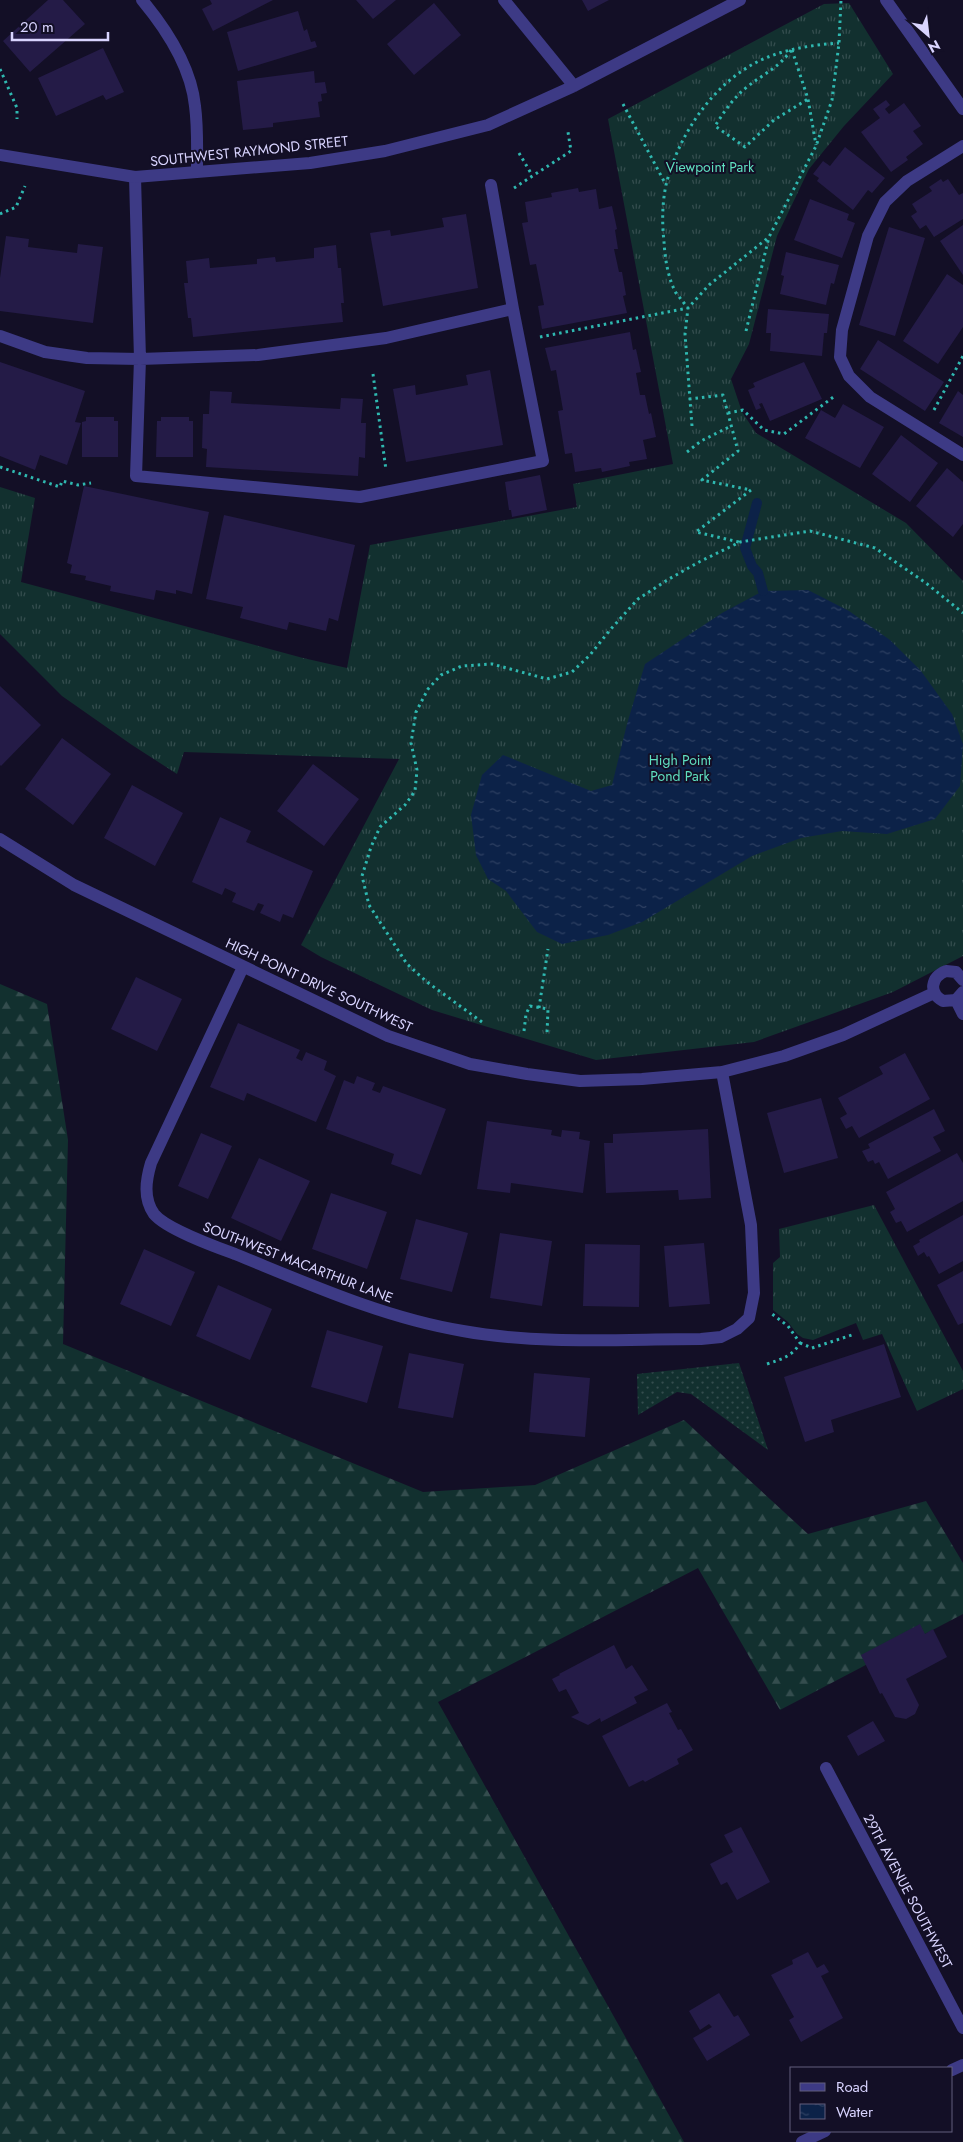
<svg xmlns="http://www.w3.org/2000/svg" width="963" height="2142" viewBox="0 0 963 2142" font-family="Jost,sans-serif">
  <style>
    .grass { fill: url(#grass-tufts) }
    .forest { fill: url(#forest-firs) }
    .garden { fill: url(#garden-dots) }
    .water { fill: url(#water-ripples) }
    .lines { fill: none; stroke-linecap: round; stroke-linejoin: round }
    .stream { stroke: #0c2248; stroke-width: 10 }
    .building { fill: #241b47 }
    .path { stroke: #2fb8b0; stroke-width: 3; stroke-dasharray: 2.5 4; stroke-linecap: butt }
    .service { stroke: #3d3a85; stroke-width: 12 }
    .minor { stroke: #3d3a85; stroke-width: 12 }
    .labels { text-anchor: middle; stroke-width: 4; stroke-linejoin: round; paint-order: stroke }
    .street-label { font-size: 14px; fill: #d9d4ff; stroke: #130f26 }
    .park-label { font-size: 14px; fill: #5fe0c0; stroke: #130f26 }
  </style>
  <defs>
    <pattern id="grass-tufts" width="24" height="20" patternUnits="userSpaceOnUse" patternTransform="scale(1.25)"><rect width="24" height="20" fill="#12302f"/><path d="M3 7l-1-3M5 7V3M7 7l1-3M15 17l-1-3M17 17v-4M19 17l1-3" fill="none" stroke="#344d4e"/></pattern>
    <pattern id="forest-firs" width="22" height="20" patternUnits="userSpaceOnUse" patternTransform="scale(1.25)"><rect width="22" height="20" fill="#12302f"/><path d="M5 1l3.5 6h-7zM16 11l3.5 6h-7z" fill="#344d4e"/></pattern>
    <pattern id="garden-dots" width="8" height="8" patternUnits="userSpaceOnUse" patternTransform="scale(1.25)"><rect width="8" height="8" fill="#12302f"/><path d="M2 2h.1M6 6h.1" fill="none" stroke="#344d4e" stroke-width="1.8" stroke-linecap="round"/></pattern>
    <pattern id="water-ripples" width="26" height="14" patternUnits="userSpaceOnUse" patternTransform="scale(1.25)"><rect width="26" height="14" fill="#0c2248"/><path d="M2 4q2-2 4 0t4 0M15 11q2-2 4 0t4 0" fill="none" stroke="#2f4163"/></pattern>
  </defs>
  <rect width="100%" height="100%" fill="#130f26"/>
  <path class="grass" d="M849,3L893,74L844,126L809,169L777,236L749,344L731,379L742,412L756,433L906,523L963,581V956L893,992L754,1042L596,1060L432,1010L321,957L301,945L399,759L184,752L177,774L132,745L62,696L0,634V487L35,498L21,582L303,658L347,668L370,545L577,507L573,484L673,464L608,119L824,4Z
    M874,1205L963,1371V1389L917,1411L882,1334L863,1340L856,1323L813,1340L803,1338L797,1334L788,1322L773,1310V1263L780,1257L779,1229Z"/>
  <path class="forest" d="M0,984L47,1004L68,1140L63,1344L423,1492L535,1485L684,1420L808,1534L926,1501L963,1563V1614L780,1710L698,1568L438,1702L684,2142H0Z"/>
  <path class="garden" d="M739,1363L768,1450L691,1394L677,1392L638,1415L637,1374Z"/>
  <path class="water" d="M808,590L849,611L890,640L921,671L952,714L963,744L960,786L935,819L887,834L842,831L801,838L752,856L642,922L608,935L562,944L537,932L506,891L488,879L476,855L471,815L482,775L503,755L591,791L612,785L627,724L645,664L722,613L763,591Z"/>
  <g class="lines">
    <path class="stream" d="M757,503L745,548L752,566L758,573L763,591"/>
  </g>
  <path class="building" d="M48,0H63L85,24L30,72L3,41Z
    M210,0H273L213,31L202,9L212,4Z
    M356,0H396L373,19Z
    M582,0H609L588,11Z
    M434,3L461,35L414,75L387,44Z
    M298,11L304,31L307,29L311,42L315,41L317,47L238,71L227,32Z
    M103,48L124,92L106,100L103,95L56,116L38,78Z
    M314,71L315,83L325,82L327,93L321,94L322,101L318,102L320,117L273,123V127L243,130L237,81Z
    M886,100L890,105L885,109L889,114L904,103L921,126L913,131L923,144L906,157L908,160L891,172L861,132L880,118L873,109Z
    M845,147L885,178L872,193L868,190L853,210L817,181L819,178L813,174L823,161L830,166Z
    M941,179L943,182L948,179L959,195L963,193V219L934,237L926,225L920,229L911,216L917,212L912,204L932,191L929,187Z
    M578,188L579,192L596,189L599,209L612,206L617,229L615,230L618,249H614L619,272H622L626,295L623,296L627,313L542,329L538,306L544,305L536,264L530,265L522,223L528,222L525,202L552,197L551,193Z
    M810,199L849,214L847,220L855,223L842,258L794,240Z
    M466,214L478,288L383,306L370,233L390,230L391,236L444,227L442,218Z
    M963,225V275L940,241Z
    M889,227L925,238L895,336L859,325Z
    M6,236L29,239L28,247L77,253L78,244L103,247L93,323L0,311V278Z
    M336,245L338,268H341L344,303H341L343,322L193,337L191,318H188L184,283H188L186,261L209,258L210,268L257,264V259L275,257L276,262L314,258V248Z
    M786,252L839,265L834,284L831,283L826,305L780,294L784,276L781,275Z
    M947,274L963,285V327L938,364L903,341Z
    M768,309L829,314L827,333H824L822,356L770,351L771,333H766Z
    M630,332L633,350L636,349L641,372L636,373L640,395H645L649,414L651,413L656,437L643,440L647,459L629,462L630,466L602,472L601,468L575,472L572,453L565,454L558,411L563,410L556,370L551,371L545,348Z
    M878,340L944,382L925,411L860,369Z
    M0,362L85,391L75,422L81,423L67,465L40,455L35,470L0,456Z
    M804,362L822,399L770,421L762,403L759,404L761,408L756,410L748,390L755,387L753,383Z
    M490,370L503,445L406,462L393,389L415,385L416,395L468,385L466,375Z
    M210,391L232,392L231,403L340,409L341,398L363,399L361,423H366L365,458L359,457L358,476L206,467L207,449L202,448L203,414H209Z
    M958,391L963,395V437L939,423Z
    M843,404L884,427L860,468L805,438L821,410L835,418Z
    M86,417H114V421H118V457H82V422L86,421Z
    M161,417H189V421H193V457H156L157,421H161Z
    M901,435L938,463L910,502L872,474Z
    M947,468L963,482V524L953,537L916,506Z
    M540,475L547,510L512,517L511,510H509L505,482Z
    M84,486L209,512L192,594L176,590V594L156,590L154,600L110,591L111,586L85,580L86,576L70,573L72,565L67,563Z
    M224,515L355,545L338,621L329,618L326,631L289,622L287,630L240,618L243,607L206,599Z
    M0,686L41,725L1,766L0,765Z
    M62,738L111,774L73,825L25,789Z
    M313,764L359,799L324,846L277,811Z
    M132,785L183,813L155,866L104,838Z
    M220,817L251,831L246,842L313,871L293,918L283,914L280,922L260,913L264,905L258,903L254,911L232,902L236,893L225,888L222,895L192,882Z
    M136,977L182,999L157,1051L111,1029Z
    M238,1023L300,1050L296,1058L302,1061L306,1052L327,1061L324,1070L336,1076L316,1122L247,1093L244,1101L210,1087Z
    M905,1053L930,1099L859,1138L852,1126L846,1129L840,1118L847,1114L838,1098L883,1074L879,1067Z
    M357,1076L375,1083L372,1090L380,1093L383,1086L446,1109L421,1175L391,1164L394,1154L326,1129L344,1080L354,1084Z
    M821,1098L838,1158L784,1173L767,1113Z
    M934,1109L945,1131L933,1137L941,1151L888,1179L879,1162L875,1164L873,1160L868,1162L862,1151L870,1148L868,1144Z
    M487,1121L552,1130L551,1135L561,1137L562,1130L580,1132L579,1139L590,1141L583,1193L511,1183L510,1193L477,1189Z
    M708,1129L711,1198L679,1200L678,1190L606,1193L604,1143H613V1134Z
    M201,1133L232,1146L208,1199L178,1186Z
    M957,1153L963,1163V1201L907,1232L901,1221L896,1223L890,1212L895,1209L886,1192Z
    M259,1158L310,1181L281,1241L231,1218Z
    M331,1193L387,1212L367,1269L312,1249Z
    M963,1215V1261L939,1274L929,1256L927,1257L924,1252L918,1256L913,1246L920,1242L919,1240Z
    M416,1219L468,1233L452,1292L400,1279Z
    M500,1233L552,1241L542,1306L490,1298Z
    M704,1243L710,1304L669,1307L664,1246Z
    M585,1244L640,1245L639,1307L583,1306Z
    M144,1249L195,1272L171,1326L120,1304Z
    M963,1271V1323L958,1325L937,1285Z
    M218,1285L272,1309L250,1360L196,1336Z
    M327,1330L383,1346L367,1403L311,1387Z
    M884,1344L901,1397L831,1420L834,1432L805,1442L784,1377Z
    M409,1353L464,1364L453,1418L398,1408Z
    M534,1373L590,1378L585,1437L529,1432Z
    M920,1624L925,1634L933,1629L947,1657L906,1679L919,1705L915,1714L906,1719L895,1717L882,1693L880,1694L861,1655Z
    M614,1645L626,1669L632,1665L648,1690L634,1697L637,1703L601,1722L600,1718L588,1725L571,1717L579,1713L566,1689L559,1692L552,1679L560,1675L559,1674Z
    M667,1703L672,1712L669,1713L678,1730L681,1729L693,1750L677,1759L679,1764L645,1782L643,1780L629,1787L602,1736Z
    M873,1721L885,1741L858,1756L847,1736Z
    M741,1827L770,1882L737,1900L727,1882L721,1885L710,1864L733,1852L724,1835Z
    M808,1952L817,1968L824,1964L829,1972L821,1976L843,2018L801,2042L789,2020L794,2017L771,1975L793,1964L792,1960Z
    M719,1993L734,2017L738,2015L750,2035L707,2061L693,2038L712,2027L709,2024L700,2030L689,2011Z"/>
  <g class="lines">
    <path class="path" d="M791,50C779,68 763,74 747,87C733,98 724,112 715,126L745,147L774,120L808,99
      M792,50L808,99L816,145
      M0,69L17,108V119
      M623,104L666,185
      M519,153L532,175
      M514,188L571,151L568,132
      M0,214L16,207L25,186
      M746,331L769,237
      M540,337L688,308C684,303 680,298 676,293C668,278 665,259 664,242C662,223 662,204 666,185C678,136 712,84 759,61C784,49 812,45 839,43
      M373,374L386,470
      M689,399L723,395L738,451L702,480L751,490L696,532L739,542
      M934,410L963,356
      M728,413L743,410L764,430L784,434L836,395
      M692,426L685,334L688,308L709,285L769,237L816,146L832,100L839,43L841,0
      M687,452L701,441L731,426
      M0,467L60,487L62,481L78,485L91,483
      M539,1008L548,949
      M482,1022L427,982L407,964L369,905L362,876L371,847L380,827L405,805L415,791L417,770L411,743L416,712L428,689L441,675L462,666L492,664L547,679L572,672L590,655L610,630L638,599L669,579L699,562L740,542L810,531L875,548L926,583L963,613
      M524,1031L526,1014L530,1006L548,1009L547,1034
      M800,1343L812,1348L852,1335
      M767,1364C781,1359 792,1357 800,1343L788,1326L772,1314"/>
    <path class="service" d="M135,177L140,359L136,476L360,497L543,461L513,309L491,185
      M0,336L45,352L87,358L140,359L258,355L386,338L513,309"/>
    <path class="minor" d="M142,0C167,30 191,67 195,106C198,128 197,151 197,172
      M504,0L574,86
      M886,0L963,109
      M963,146L907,181L885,202L868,236L842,330L840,357L849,376L870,397L963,455
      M0,155L135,177L310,163L385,151L488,125L574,86L740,0
      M0,839L74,885L388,1036L470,1064L527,1074L580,1081L642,1079L722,1072L784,1056L843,1035L934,993
      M243,967L151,1163C146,1180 143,1198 154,1214C166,1229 216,1247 235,1254C309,1284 384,1318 463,1331C541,1345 622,1339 701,1339L721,1337L737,1329L749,1318L754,1293L751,1225L722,1072
      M963,980L956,972L946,971C931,977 928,993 943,1001L956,1000L963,992
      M956,1000L963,1014
      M826,1768L963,2028
      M952,2070L963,2065
      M802,2142L825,2131"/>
  </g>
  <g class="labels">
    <g class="street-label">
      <text transform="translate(249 151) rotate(-6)" y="5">SOUTHWEST RAYMOND STREET</text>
      <text transform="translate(319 985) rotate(25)" y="5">HIGH POINT DRIVE SOUTHWEST</text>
      <text transform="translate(298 1262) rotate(21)" y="5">SOUTHWEST MACARTHUR LANE</text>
      <text transform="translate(908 1891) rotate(62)" y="5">29TH AVENUE SOUTHWEST</text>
    </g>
    <g class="park-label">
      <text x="710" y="172">Viewpoint Park</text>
      <text x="680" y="765">High Point<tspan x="680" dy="16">Pond Park</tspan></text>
    </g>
  </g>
  <rect x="790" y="2067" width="162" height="65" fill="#130f26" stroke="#625e7d"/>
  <rect x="800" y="2083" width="25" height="8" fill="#3d3a85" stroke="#625e7d"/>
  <text x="836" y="2092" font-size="15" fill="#d9d4ff">Road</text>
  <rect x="800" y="2104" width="25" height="15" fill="url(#water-ripples)" stroke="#625e7d"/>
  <text x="836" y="2117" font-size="15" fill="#d9d4ff">Water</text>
  <g transform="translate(928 35) rotate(152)" stroke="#130f26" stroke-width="4" paint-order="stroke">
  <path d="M0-4L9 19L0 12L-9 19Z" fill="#d9d4ff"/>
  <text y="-8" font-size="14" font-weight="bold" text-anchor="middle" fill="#d9d4ff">N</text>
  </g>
  <path d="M12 32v8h96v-8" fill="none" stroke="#d9d4ff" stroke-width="2.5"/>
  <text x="20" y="32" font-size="15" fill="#d9d4ff" stroke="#130f26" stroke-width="4" paint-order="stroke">20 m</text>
</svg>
